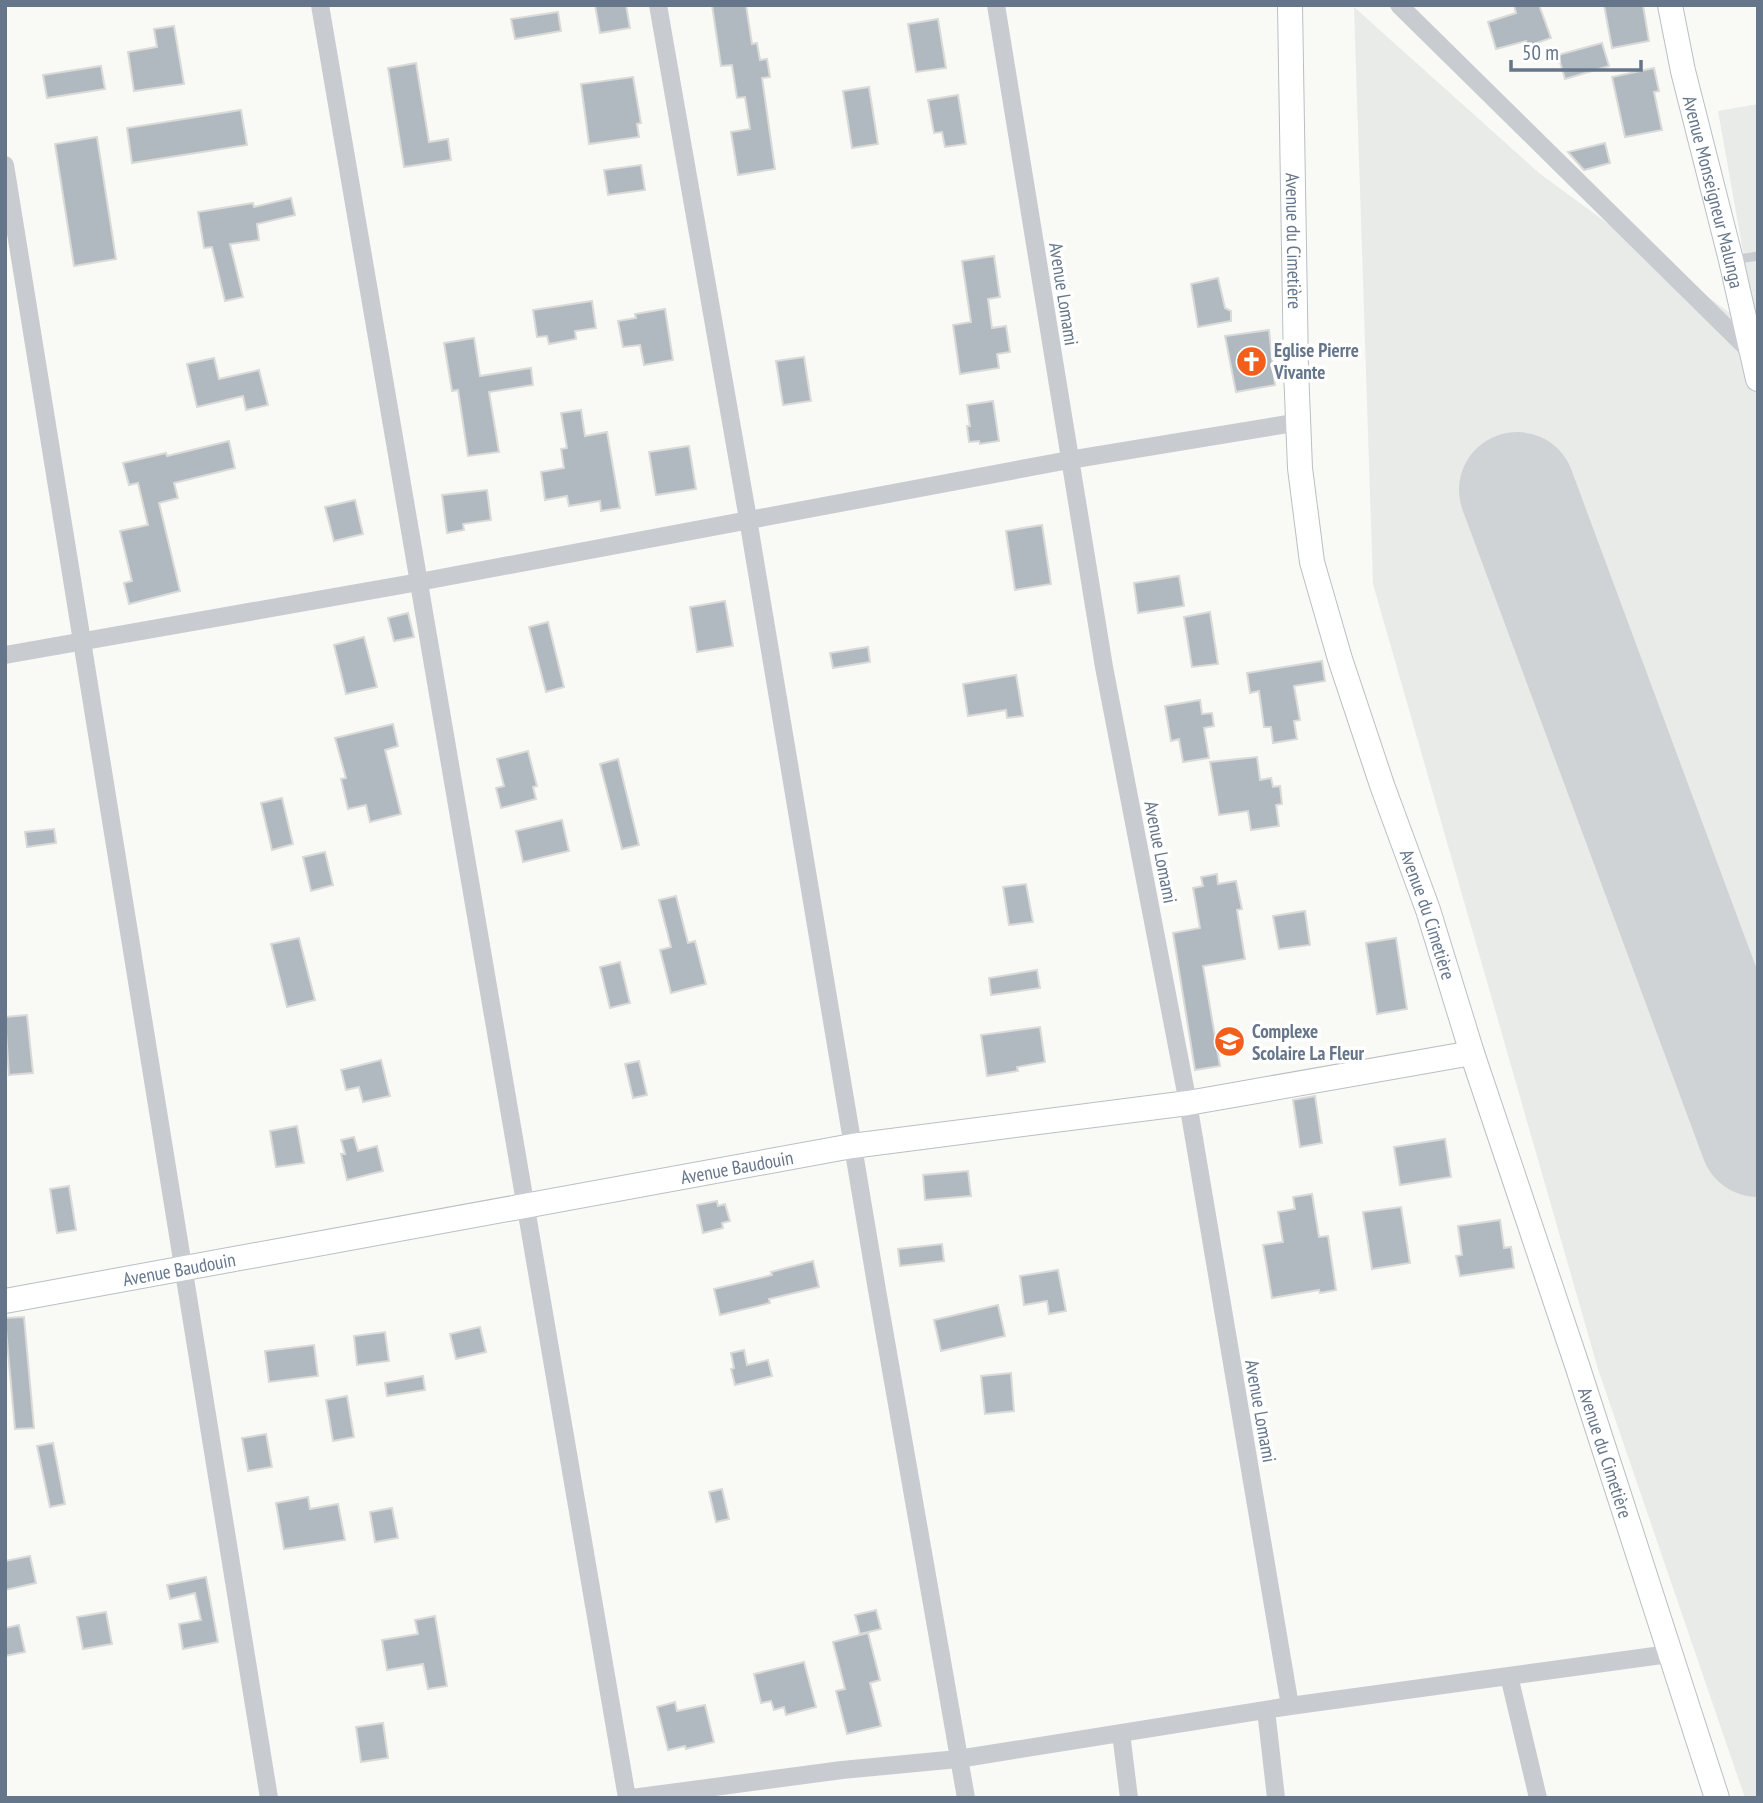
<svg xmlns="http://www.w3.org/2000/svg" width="1763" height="1803" viewBox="0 0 1763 1803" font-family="'PT Sans Narrow',sans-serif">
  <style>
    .built { fill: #e9ebe9 }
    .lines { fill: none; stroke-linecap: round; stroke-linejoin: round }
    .runway { stroke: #d0d3d5; stroke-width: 116 }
    .building { fill: #b1b9c0; stroke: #dadad8; stroke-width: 2 }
    .secondary-casing { stroke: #babfc4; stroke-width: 26 }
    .lane { stroke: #c8ccd0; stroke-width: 9 }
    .street { stroke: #c8ccd0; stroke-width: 18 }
    .secondary { stroke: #fff; stroke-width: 24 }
    .labels { text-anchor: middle; stroke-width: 7; stroke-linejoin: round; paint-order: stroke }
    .street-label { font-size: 19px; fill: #65768a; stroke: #fff }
    .poi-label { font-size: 19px; font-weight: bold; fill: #65768a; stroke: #fff; text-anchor: start }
  </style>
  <rect width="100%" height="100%" fill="#f9f9f6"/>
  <path class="built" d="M1354,7L1539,173L1738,319L1758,385V1798H1745L1598,1369L1373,584Z
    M1758,104V336L1718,111Z"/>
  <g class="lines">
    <path class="runway" d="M1517,490L1758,1139"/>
  </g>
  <path class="building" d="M595,5H626L630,28L600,33Z
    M712,5H746L752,44L757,43L760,60L767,59L770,77L762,78L775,169L738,175L731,132L750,129L745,97L737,98L732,65L721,66Z
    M1514,5H1539L1551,38L1528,46L1526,41L1496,49L1488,22L1516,13Z
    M1604,5H1643L1649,41L1612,48Z
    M558,12L561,31L515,39L511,19Z
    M938,19L946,68L916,72L908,24Z
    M174,26L184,84L134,91L128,52L157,47L154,29Z
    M1602,43L1609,66L1565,79L1558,55Z
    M416,63L429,142L448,139L451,160L404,167L388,68Z
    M101,66L105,89L47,98L43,75Z
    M1654,68L1659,91L1654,92L1662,130L1625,137L1612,77Z
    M633,77L641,123L637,124L639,137L589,144L581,84Z
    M869,87L878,144L852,148L843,91Z
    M958,95L966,144L945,147L942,132L934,133L928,100Z
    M241,110L247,145L132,163L127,128Z
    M97,137L116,259L74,266L55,144Z
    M1605,143L1610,163L1584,170L1568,152Z
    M641,165L645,190L608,195L604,170Z
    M291,198L295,215L257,224L259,240L230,244L243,297L225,301L212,247L204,248L198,212L253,203L254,207Z
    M994,256L1000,297L988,299L992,328L1006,326L1010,352L997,354L999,368L960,374L953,325L971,322L962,261Z
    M1218,278L1225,308L1231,311V321L1198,327L1191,284Z
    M592,301L596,328L575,331L576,339L549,344L547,336L537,337L533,310Z
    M665,309L673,360L644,365L640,345L623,347L618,321L636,318L635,314Z
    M1269,330L1275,385L1236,392L1225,336Z
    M474,338L480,376L531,368L533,385L489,392L499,452L468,456L458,390L452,391L444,343Z
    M804,357L811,401L783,405L776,361Z
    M214,358L219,379L259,370L268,405L246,410L243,396L197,407L187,364Z
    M993,401L999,441L980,444L979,441L969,442L967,426H970L967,405Z
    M581,410L585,436L607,432L620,508L601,511L600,501L569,506L567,496L545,500L541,472L564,468L561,449L567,448L561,413Z
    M229,441L235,468L174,483L178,498L159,503L180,591L129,604L124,583L132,581L120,531L148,525L138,483L129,485L123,463L166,453L167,456Z
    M689,446L696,489L656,495L649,452Z
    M487,490L491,520L463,524L464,530L447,533L442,495Z
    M355,500L363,534L334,541L325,507Z
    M1042,525L1051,584L1015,590L1006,531Z
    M1179,576L1184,606L1138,613L1134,583Z
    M725,601L733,646L697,652L690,607Z
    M1210,612L1218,664L1192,667L1184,617Z
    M408,613L414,637L394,641L388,618Z
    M548,622L564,687L546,692L529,627Z
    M364,637L377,687L346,694L334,645Z
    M868,647L870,662L833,668L830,653Z
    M1322,661L1325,681L1294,686L1300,720L1294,721L1297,739L1273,743L1271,727H1264L1259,691L1250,693L1247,673Z
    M1016,675L1023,716L1007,718L1006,710L968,716L963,684Z
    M1200,700L1202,714L1212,713L1214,726L1204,728L1209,758L1183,762L1179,739L1171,741L1165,706Z
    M393,724L398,746L385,750L401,814L370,822L366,805L348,809L341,779L346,778L335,738Z
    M528,751L537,786L533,787L536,799L501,808L496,788L504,786L497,759Z
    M1257,757L1260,780L1271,778L1273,787L1280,786L1282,804L1276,805L1279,826L1251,830L1248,811L1219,815L1210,762Z
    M618,759L639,845L622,849L600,764Z
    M282,798L293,844L272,850L261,803Z
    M562,820L569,851L523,862L516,831Z
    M54,829L56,843L27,847L25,832Z
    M325,852L333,885L311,891L303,857Z
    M1217,874L1218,884L1236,881L1242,909L1237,910L1245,959L1203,966L1220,1066L1195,1070L1173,933L1200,928L1193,888L1203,886L1201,877Z
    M1026,884L1033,922L1009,925L1003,887Z
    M676,896L688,943L695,941L706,984L671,993L660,950L671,947L659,900Z
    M1305,911L1310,945L1279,949L1273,916Z
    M299,938L315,1000L287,1007L271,944Z
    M1396,938L1407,1009L1377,1014L1366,943Z
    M620,962L630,1003L610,1008L600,967Z
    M1037,970L1040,988L991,995L989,978Z
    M27,1015L33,1073L9,1075L5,1017Z
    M1040,1027L1045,1062L1017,1067L1018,1071L987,1076L981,1035Z
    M381,1060L390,1096L363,1102L359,1087L346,1090L341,1070Z
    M639,1061L647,1095L633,1098L625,1064Z
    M1315,1096L1322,1143L1300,1147L1293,1100Z
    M297,1126L304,1163L276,1167L270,1131Z
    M354,1137L358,1151L377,1146L383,1171L347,1180L341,1154H345L341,1140Z
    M1445,1139L1451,1177L1400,1185L1394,1147Z
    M968,1171L971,1196L925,1200L923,1175Z
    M69,1186L76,1230L57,1233L50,1189Z
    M1312,1194L1319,1237L1328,1236L1336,1290L1320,1293L1319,1290L1272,1298L1263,1245L1283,1242L1278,1212L1295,1209L1293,1197Z
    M717,1201L718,1206L725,1204L730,1221L722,1223L723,1228L703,1233L697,1205Z
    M1401,1207L1410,1263L1372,1269L1363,1212Z
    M1500,1220L1504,1248L1511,1247L1514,1268L1460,1276L1456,1256L1462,1255L1458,1226Z
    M942,1244L944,1261L900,1266L898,1249Z
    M813,1261L819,1287L769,1299L770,1303L720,1315L714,1289L772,1275L771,1272Z
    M1058,1270L1066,1311L1049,1314L1047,1301L1024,1305L1020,1276Z
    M998,1305L1005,1336L941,1351L934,1320Z
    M24,1317L34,1428L15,1429L5,1318Z
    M480,1327L486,1352L456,1359L450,1334Z
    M385,1332L389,1361L357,1365L354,1336Z
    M314,1345L318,1376L269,1382L265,1351Z
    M744,1350L747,1365L768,1360L772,1376L735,1385L731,1369L734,1368L731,1353Z
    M1011,1373L1014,1411L985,1414L981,1376Z
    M423,1376L425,1390L387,1396L385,1383Z
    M347,1396L354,1437L333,1441L326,1400Z
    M266,1434L272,1467L248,1471L242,1438Z
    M53,1443L65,1504L50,1507L37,1446Z
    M722,1489L729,1519L716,1522L709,1492Z
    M308,1497L310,1509L338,1504L345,1540L284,1549L276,1503Z
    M392,1508L398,1538L375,1542L370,1512Z
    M30,1556L36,1583L5,1590V1561Z
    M206,1577L218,1642L183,1649L179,1624L201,1620L195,1593L170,1599L167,1585Z
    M876,1610L881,1629L860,1634L855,1615Z
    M106,1612L112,1644L83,1649L77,1617Z
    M435,1616L447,1686L428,1689L423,1664L387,1670L382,1640L418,1634L415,1620Z
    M19,1625L25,1652L5,1656V1628Z
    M868,1633L880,1680L870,1683L881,1726L847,1734L836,1691L845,1689L833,1642Z
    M804,1662L816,1707L786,1715L784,1707L774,1710L771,1701L761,1703L754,1674Z
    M675,1702L677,1711L705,1705L714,1742L686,1749L685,1746L668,1750L657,1707Z
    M383,1723L388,1758L361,1762L356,1727Z"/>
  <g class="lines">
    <defs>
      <g id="secondary">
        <path id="s1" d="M1290,5L1296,369L1300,468L1312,562L1340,659L1382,785L1428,910L1472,1053L1577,1365L1717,1798"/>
        <path id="s2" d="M1670,5L1683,71L1731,260L1758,379"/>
        <path id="s3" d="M5,1301L852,1146L1188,1103L1472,1053"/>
      </g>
    </defs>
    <use href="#secondary" class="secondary-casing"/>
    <path class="lane" d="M1733,260L1758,256"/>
    <path class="street" d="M320,5L627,1798
      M658,5L748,519L877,1290L966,1798
      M996,5L1104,667L1188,1103L1290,1706
      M1399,5L1751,352
      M5,165L269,1798
      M5,655L419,582L1069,460L1300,422
      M1509,1676L1538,1798
      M1266,1710L1276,1798
      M1121,1733L1129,1798
      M632,1798L842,1770L958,1759L1290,1706L1669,1654"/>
    <use href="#secondary" class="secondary"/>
  </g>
  <defs>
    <symbol id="church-disc" viewBox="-11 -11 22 22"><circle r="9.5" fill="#f35e1c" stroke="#fff"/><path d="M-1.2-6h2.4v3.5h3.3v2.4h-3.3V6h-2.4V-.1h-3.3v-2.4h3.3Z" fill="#fff"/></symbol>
    <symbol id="school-disc" viewBox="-11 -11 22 22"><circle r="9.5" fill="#f35e1c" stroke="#fff"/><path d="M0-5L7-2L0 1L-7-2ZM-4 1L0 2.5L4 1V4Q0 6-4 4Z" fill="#fff"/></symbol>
  </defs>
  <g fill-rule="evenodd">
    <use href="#church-disc" x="1234" y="344" width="35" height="35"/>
    <use href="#school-disc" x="1212" y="1024" width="35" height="35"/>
  </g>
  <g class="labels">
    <g class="street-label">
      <text dy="7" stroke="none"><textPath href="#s2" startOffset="192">Avenue Monseigneur Malunga</textPath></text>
      <text dy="7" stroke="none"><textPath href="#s1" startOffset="236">Avenue du Cimetière</textPath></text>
      <text transform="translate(1064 294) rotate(81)" y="7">Avenue Lomami</text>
      <text transform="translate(1161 852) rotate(79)" y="7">Avenue Lomami</text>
      <text dy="7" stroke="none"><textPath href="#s1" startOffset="929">Avenue du Cimetière</textPath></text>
      <text dy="7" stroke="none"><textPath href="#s3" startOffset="744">Avenue Baudouin</textPath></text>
      <text dy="7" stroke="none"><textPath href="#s3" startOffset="177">Avenue Baudouin</textPath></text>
      <text transform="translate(1261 1411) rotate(80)" y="7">Avenue Lomami</text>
      <text dy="7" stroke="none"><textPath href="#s1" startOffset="1496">Avenue du Cimetière</textPath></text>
    </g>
    <g class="poi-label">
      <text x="1274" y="357">Eglise Pierre<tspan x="1274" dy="22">Vivante</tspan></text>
      <text x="1252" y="1038">Complexe<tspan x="1252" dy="22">Scolaire La Fleur</tspan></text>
    </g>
  </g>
  <rect width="1763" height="1803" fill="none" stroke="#65768a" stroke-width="14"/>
  <path d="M1511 60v10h130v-10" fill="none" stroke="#65768a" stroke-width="3.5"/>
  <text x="1522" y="60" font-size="21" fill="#65768a" stroke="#ffffff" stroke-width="5" paint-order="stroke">50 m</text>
</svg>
